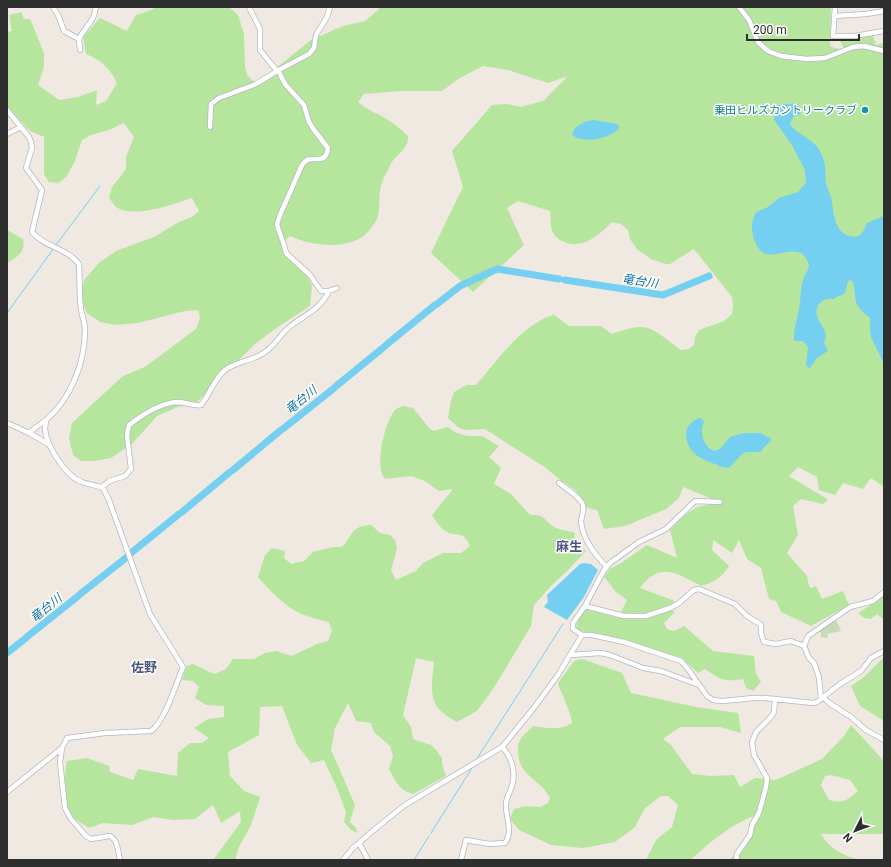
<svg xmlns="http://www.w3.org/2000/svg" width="891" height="867" viewBox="0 0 891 867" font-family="Roboto,'Noto Sans JP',sans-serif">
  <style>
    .green { fill: #b6e59e; fill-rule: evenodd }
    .cemetery { fill: #c8d9b8 }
    .water { fill: #75cff0 }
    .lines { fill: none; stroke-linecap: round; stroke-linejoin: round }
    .stream { stroke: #75cff0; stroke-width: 1 }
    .river { stroke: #75cff0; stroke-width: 7 }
    .minor-casing { stroke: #b4b7c1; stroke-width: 6 }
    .minor { stroke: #fff; stroke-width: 4.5 }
    .culture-dot { fill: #0f9aa8; stroke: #fff; stroke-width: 1.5 }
    .labels { text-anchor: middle; stroke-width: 3; stroke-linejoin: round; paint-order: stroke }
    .culture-label { font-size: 11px; fill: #0d838f; stroke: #fff; text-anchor: end }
    .water-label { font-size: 12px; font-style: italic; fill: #0d6fa3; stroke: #fff }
    .quarter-label { font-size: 13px; font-weight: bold; fill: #4d5680; stroke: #fff }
  </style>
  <rect width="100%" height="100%" fill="#efe9e1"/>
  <path class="green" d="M158,7H229L238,15L244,34L245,66L247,75L254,82L267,79L276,68L311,40L343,26L365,21L377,11L380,7H831L830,46L845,51L840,41L847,38L873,35L876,45L884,43V487L871,478L863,489L843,483L835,495L819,490L817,477L798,467L789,476L827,499V501L823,504L801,499L793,506L798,535L787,553L807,576L809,586L811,588L816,586L822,599L843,591L849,605L811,626L781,612L776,601L769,599L761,568L747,559L739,540L732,553L713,540L712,550L729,566C723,577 713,583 701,586C677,573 660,561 640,588L675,601L668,607L675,612L664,623L667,629L674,631L684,626L713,651L754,656L756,674L761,682L753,691L746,688L743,679C723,682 721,680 705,669L698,673L682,658L625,640L586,633L576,628L578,619L586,609L618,618L627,600L616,592L604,577L610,569L621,563L647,545L677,558L670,530C677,523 685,514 694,509C702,504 710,507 717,501L683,487L679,498L666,509L625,526L604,529L597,510L590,509L586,506L575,490L559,479L546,468L485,429L466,430L459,428L448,418L451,400L454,392L467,385H476C496,362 524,322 554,315L569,326H601L612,334C621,331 631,327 640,327C654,326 670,343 681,350L689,349L694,345L695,337L699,330L724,321L732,314L733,305L732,297L694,249L670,264H665L651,259L637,249L630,239L628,230L621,224L612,222C599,235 582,251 562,241C558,239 553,235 552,230C550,225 551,217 550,211L518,201L507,208L524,245L473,292L431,253L463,187L452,151L492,105L507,104L521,107L546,100L545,99L568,76L548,83L508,70L483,66L458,79L442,91H402L364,94L358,102C367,110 375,112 385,118C393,123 401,129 408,136C409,148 397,154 391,163C389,168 387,173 384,177C377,192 381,202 378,216C377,220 374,224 372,227C355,252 314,247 290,236L284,241L282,250L304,271L312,285L310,306L275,329L255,344L195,404L178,407L157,416L132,444L111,458L93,461H81L73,455L69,438L72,423L123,376L145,367L196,329L200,318L198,310L185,311L138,323L116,325L100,322L87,313L81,297L84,280L100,262L116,251L154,237L179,222L192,217L199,211L192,198C174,204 131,220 115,206C113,204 111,200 109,198L112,187L126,169V157L134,137L124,123L109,130L91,135L82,140L74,163L66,177L58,183L49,182L44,174V137L30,131L7,106V32L12,31L9,15L21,12L24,19H30L44,53V67L38,85L59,100L78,97L97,90L96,105L106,101L117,83C109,67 102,61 86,54L83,37L100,18L127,31L136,15L143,13Z
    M7,230L23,239C26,252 17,257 7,263Z
    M403,406L413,408L430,429L434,431L448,427L457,433L468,436H482L499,446L489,457L501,468L494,484L511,494L530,515C547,514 544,522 556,528C561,530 569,531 575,533L574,543L586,551L566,572L553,584L534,605L531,626L495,686L477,711L457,722C452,719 446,716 442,712C427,699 433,679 434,662L416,658L403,715L411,727L413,739L431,745L436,750L442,758V764L446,776L413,794C399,790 396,782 389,769L393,756L390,746L374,732L371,723L356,721L348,703L335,728L331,750L355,805L350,822L355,827L358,833L351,830L344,822L346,812L337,788L324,760L311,763L297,745L282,706L260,707L259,735L228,752L230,776L244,791L260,797L251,825L239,847L235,860H213L241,822L240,811L221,823L213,805L195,819L173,820L153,817L132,825L103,823L89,828L69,815C65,797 63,780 67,761L87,758L109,766L110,772L133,780L138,769L177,776L178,753L190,743H202L209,738L194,728L208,719L224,717V706L206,705L195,698L199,687L193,681L182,680L187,666L193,664L214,674L226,669L233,659H254L265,653L276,651L292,656L317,644L328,641L332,631L329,622C321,620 312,618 304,615C286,608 271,592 258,577L265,555L272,548L285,551L284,558L291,564L304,561L313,552L333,547H342C353,536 350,526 371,525L380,533L390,535L395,540L397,549L391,570L396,580L416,571L423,563L443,553H461L470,546C464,530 456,537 447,532C440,528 436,521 432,515L453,489L439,491L425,481L411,476L385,479C383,476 381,473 381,471C378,455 385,422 395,410C397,408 400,407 403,406Z
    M884,595V620L877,614L871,619L864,618L858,613L874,603Z
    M884,657V721L860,706L851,686L864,677Z
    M582,659L622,673L631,693L696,707L738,713L741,733L720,727H680L663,739L671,745L692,774L712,776L734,775L740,787L755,778L776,780L822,759L844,736L851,725L884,761V834H821C831,850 842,855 860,860H730L752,831L757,815C729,825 712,841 690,860H646L656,840L672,827L678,805L668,796H661L645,808L635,827L615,842L583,848L551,845L519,830L510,819L514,809L526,806L540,807L548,803L550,798C548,795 546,791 543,788C532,777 520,772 518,754C517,739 522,737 533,726C546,728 560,731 572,723C570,709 562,696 558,683L574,661ZM831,775L850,780L858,791C847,800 844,804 829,800L821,785L825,776Z"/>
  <path class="cemetery" d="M836,620L841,631L827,634L828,638L821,637V633L817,630Z"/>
  <path class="water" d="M796,103L801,111L800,114L793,117L790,124C798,136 814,138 821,153C826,162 825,172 826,183C827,188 829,192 831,197C834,210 833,232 850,236C862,239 863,231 867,223L881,217L884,218V364L871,337L870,328V318C863,312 855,307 855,295C854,290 855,284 851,280L848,281L845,293L840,296H838L834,299C828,298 823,299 819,304C811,316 825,325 826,336C826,337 824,342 824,343L828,351L817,358L810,368L807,367L806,365L808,347L803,341H796L794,340C794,326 797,321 799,309C801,299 800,290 803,280C804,275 808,271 809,266C803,240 780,258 766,254C756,251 751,233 752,224C753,220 754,216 756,212L768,207L779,198L798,192L806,183L805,170L792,145L774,120L775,107L779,105Z
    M594,120L617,124L619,126V128C611,139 582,144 572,135C573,126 585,121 594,120Z
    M699,418L702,419L704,422C699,432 703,446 714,451L720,449L730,437L744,433H760L772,439L760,452H746L741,455L730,467C724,469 720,466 715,464C708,461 700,459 695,454C683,442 682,425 699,418Z
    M584,563L591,564L598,570L584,597L567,620L544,607L548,602L547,595L580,564Z"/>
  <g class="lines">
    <path class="stream" d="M56,245L100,186
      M7,313L54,248
      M478,757L563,624
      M431,833L472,768
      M414,860L429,836"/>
    <path class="river" d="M565,280L663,295L709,276
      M437,304L460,286L497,269L559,279
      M386,345L435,305
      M335,387L384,347
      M284,428L333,389
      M233,470L281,430
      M182,512L230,472
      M131,553L179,514
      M79,595L127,557
      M28,636L77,597
      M7,653L26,638"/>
    <defs>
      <path id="minor" d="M53,7L58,15L64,31L79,39L80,50
        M249,7L260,29V50L277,71
        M739,7L749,20L758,42L768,51L781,56L807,59L825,58L853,47L864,46L884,51
        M835,7L833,36H854L884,31
        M835,16L866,14L884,11
        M79,39C85,26 94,23 96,7
        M278,70L285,84L304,105L309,122L314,130L328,148C326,164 317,157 307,160C306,161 302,164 302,165L280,215L277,224L278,228L284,245L286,253L310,275L321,291H329L337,288
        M7,110L29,137L31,142L32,148L26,168L42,190L32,232C44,247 67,248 79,264C80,279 79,294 81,309C82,316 85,323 85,330C85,362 71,399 46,420C40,425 34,428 29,433
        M210,127L211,104L219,98L256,84L277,71L309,54L314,48L316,35L327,17L330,7
        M7,134L21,127
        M7,423L29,433L50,445
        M559,483C567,489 577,495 582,503C586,509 581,515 581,522C583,540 595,555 607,567
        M102,487L109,481L125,476L131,469L127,435L129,425C142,415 162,402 179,402C187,403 193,406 201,405C210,394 214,379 225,370C236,362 251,361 262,354C272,349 278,338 286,330C301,316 320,311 329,291
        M720,502L695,501L666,529L639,542L610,563L604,570L585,606L573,623V629L582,635H592L624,642L681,661L688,669L707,696L713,700L723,701L753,698H765L813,703L817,702L840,684L861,671L871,658L884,651
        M585,606L624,616H646L670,608L679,603L694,590L699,589L735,604L747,616L760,624L761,625V633L764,642L776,644L791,641L804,646
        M570,655L601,653L610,655L643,668L661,671L699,685
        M823,697L829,703L851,717L866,730L884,740
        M821,699L819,678L817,671L814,663L809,658L804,646L808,636L850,607L873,601L884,592
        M62,748L60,762L65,808L71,819L86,836L91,839L110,836C118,840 118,852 120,860
        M7,792L62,748L67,738L105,733L151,731C165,721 176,684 183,667L150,614L109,500L103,488C97,485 89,485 82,482C66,477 46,445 45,429C45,426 46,423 46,420
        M359,843L368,860
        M343,860L353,848L375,829L405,805L502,747L533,709L558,675L582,635
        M461,860L466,840L489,844L505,843C514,831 505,817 506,804C506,798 510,792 512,786C516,772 512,757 502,747
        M736,860L737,854L750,835L752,825L759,813L766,787L767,778L754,755L752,742L756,732L771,717L774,712L775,699"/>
    </defs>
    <use href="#minor" class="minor-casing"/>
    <use href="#minor" class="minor"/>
  </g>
  <circle class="culture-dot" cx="865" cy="110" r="4"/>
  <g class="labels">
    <g class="culture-label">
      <text x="857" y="114">乗田ヒルズカントリークラブ</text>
    </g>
    <g class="water-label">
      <text transform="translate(640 281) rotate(9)" y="4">竜台川</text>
      <text transform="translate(301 400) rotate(-39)" y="4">竜台川</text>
      <text transform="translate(46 608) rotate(-39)" y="4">竜台川</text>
    </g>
    <g class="quarter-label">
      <text x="569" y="551">麻生</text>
      <text x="144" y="672">佐野</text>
    </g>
  </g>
  <rect width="891" height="867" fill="none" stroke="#2e2e2e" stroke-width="16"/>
  <g transform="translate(855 831) rotate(228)" stroke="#ffffff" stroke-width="3" paint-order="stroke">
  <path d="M0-3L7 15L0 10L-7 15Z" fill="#2e2e2e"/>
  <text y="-6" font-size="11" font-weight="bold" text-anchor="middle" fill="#2e2e2e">N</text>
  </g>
  <path d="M747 34v6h112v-6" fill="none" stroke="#2e2e2e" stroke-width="2"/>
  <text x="753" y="34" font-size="12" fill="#2e2e2e" stroke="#ffffff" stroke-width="3" paint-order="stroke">200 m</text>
</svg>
